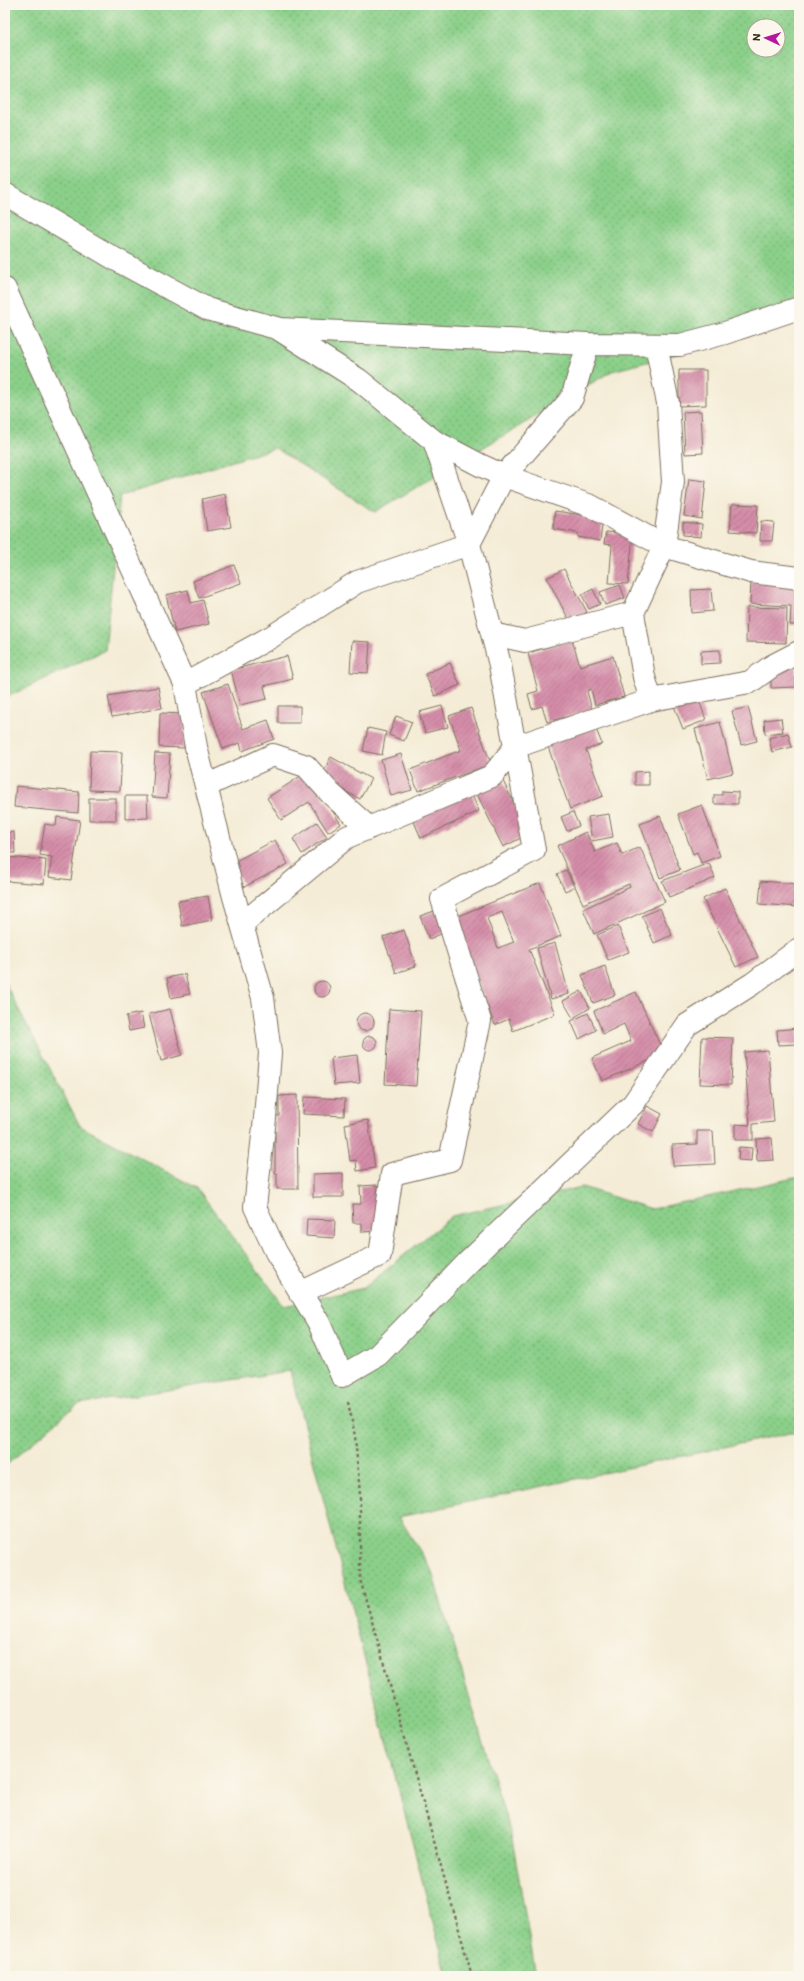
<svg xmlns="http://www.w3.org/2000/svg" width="804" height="1981" viewBox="0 0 804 1981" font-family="Itim,sans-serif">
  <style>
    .grass { fill: url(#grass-dots); stroke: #637d54; fill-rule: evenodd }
    .building { fill: url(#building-hatch); fill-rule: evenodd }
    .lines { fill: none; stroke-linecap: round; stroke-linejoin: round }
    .street-casing { stroke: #7c6e5e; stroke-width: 24 }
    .path { stroke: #7c6e5e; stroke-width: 2.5; stroke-dasharray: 3 3; stroke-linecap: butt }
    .street { stroke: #fff; stroke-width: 22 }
  </style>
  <defs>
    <pattern id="grass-dots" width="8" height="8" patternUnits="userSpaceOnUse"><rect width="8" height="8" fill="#8bd08a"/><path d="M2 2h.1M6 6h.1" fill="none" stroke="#73a970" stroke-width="1.8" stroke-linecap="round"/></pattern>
    <pattern id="building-hatch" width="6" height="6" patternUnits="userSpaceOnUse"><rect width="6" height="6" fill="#d58da9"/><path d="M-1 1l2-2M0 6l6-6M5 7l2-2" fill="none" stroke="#ae7389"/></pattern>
  </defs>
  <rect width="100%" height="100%" fill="#fbf7ec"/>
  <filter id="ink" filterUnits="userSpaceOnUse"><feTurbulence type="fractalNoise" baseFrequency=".025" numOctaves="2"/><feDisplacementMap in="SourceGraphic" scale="8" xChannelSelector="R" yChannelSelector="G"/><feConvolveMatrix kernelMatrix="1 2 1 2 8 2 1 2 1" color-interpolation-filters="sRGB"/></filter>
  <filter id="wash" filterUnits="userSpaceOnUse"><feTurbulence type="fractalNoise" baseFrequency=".012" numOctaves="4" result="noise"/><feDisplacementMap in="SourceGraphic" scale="16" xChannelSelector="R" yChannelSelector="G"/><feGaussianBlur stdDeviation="0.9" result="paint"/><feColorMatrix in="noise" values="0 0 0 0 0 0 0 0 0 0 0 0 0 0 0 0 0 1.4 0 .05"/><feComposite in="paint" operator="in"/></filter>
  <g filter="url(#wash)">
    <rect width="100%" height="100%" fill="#f4ecd6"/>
    <path class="grass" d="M5,5H799V322L612,371L375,512L275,448L120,496L105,650L5,698ZM754,26H778V50H754Z
      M5,983L80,1126L197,1188L284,1306L364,1288L452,1216L582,1187L652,1209L799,1177V1433H790L399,1517L431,1569L512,1839L536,1976H447L290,1371L78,1404L5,1466Z"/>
    <g id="blocks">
      <path class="building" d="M679,370H706V405L679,406Z
        M701,411L703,453L685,454L683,412Z
        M689,479L706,481L702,519L684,516Z
        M225,494L231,527L207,531L202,499Z
        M732,504L758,505L756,533L730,531Z
        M555,511L603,518L600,541L578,537V533L553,529Z
        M761,521L774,522L772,541H760Z
        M683,522L702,524L701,537L683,535Z
        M606,532L633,534L628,584L609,583L612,545L604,544Z
        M234,565L241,583L199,598L193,581Z
        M564,569L587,612L570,622L547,578Z
        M751,582L799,584V625H790L791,606L750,604Z
        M620,585L625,598L605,605L600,592Z
        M593,589L600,604L589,609L582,595Z
        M711,589L713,611L692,613L691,590Z
        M188,590L191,603L203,600L209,624L175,632L166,595Z
        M747,607L787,608L786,643L746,642Z
        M572,640L580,666L613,656L624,697L595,705L591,689L587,691L592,710L547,722L542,706L532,709L528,694L538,691L528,653Z
        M352,641L370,642L368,673L350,672Z
        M720,650V663L701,664V651Z
        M287,656L293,679L264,686L267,699L240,705L231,670Z
        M450,663L460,685L435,696L425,674Z
        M796,666V687L771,688V667Z
        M228,684L243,729L268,720L274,739L242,751L240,743L223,749L203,692Z
        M158,687L162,708L112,717L108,696Z
        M698,697L706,720L683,729L674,706Z
        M278,706H300V723H278Z
        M442,706L448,727L425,733L419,712Z
        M748,707L757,741L741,745L732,711Z
        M471,708L491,764L418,791L410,770L461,750L449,716Z
        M160,713L185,714L184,748L159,747Z
        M396,716L412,722L404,741L389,735Z
        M781,718L783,732L765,734L764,720Z
        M720,722L733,773L708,779L695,729Z
        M594,724L602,744L586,750L603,796L570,809L546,741Z
        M368,728L386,732L382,755L363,751Z
        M788,733L792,747L772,752L769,738Z
        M90,751L122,752L120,791L89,790Z
        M155,753L170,754L167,798L152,797Z
        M401,754L412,790L391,796L381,760Z
        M331,757L371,779L360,799L320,778Z
        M649,771V785H635V772Z
        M307,772L341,824L328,832L309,802L281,820L267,798Z
        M501,777L529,834L503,847L475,790Z
        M16,786L79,792L78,813L14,807Z
        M470,791L479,811L421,838L412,817Z
        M722,791L738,792V804H714V795H722Z
        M125,796H147L148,818L125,819Z
        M89,798H116V820H89Z
        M702,805L720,856L701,863L697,852L693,854L678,814Z
        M573,812L579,826L567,831L561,817Z
        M609,814L613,837L592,841L588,817Z
        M660,816L680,870L660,878L640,824Z
        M57,817L80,820L71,880L49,877L52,857L40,855L45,824L56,826Z
        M317,822L327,837L302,854L293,839Z
        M14,832L15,853H5V833Z
        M586,832L595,852L617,843L622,855L640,847L665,902L594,934L583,909L630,887L629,884L583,904L557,846Z
        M275,840L288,864L244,887L232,863Z
        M5,857L46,860L44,884L5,881Z
        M709,863L715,878L669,897L662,881Z
        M566,870L574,887L565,891L557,874Z
        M761,881L799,884V907L759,904Z
        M540,883L561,936L529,949L555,1014L513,1031L509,1019L495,1025L453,918ZM502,912L514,942L498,948L487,918Z
        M725,888L758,957L736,967L703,899Z
        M208,896L212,920L182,926L178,901Z
        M660,908L672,935L654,943L642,916Z
        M440,909L448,931L429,939L420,916Z
        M618,926L629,952L608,960L597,935Z
        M404,930L416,966L396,973L383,937Z
        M555,943L569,994L551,999L537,948Z
        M605,966L615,995L593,1003L582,975Z
        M185,974L190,994L171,998L167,978Z
        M314 989a8 8 0 1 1 16 0a8 8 0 1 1-16 0Z
        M581,991L590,1008L573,1018L563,1001Z
        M636,992L664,1054L602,1081L592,1058L631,1041L624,1024L603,1034L594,1011Z
        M170,1009L182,1055L161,1061L149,1014Z
        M389,1009L421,1011L416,1086L385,1084Z
        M141,1013L144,1028L129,1031L126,1016Z
        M588,1013L596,1030L579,1039L571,1021Z
        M356 1022a9 9 0 1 1 18 0a9 9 0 1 1-18 0Z
        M799,1028V1044L778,1045L777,1030Z
        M363 1043a7 7 0 1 1 14 0a7 7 0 1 1-14 0Z
        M702,1037L733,1038L731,1085L700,1084Z
        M768,1050L774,1122L753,1124V1140H735V1124L750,1125L744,1052Z
        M357,1055L360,1083L334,1085L331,1058Z
        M297,1095L298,1189H277V1173H275V1116H279V1096Z
        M304,1097L345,1099L344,1116L303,1114Z
        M647,1106L662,1114L653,1132L638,1124Z
        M368,1120L375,1168L357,1171L356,1160L350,1161L345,1124Z
        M697,1131H713L715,1164L673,1166L672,1145L697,1144Z
        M772,1138L774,1160L757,1161L756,1139Z
        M739,1147L752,1148L751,1161L738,1160Z
        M343,1173V1197H313V1174Z
        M377,1185L378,1231L362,1232V1223H353L352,1204H361L360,1186Z
        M307,1219L335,1220L334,1238L306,1236Z"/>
    </g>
  </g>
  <g filter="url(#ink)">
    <use href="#blocks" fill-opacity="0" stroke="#7c6e5e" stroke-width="1"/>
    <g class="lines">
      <defs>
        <path id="street" d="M5,194L115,259L207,309L280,329L588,344L680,345L725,333L799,308
          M5,289L185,684L196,747L206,786L234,897L263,998L270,1053L265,1118L255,1207L276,1252L319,1323L342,1376L378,1355L468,1262L633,1104L687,1025L752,984L799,949
          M280,330L359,380L434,441L480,465L504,476L591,506L664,546L751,572L799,578
          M492,634L525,641L633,613
          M185,684L271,637L357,582L469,544L504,476L572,398L588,344
          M651,700L644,677L633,613L664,546L673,482L668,403L656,345
          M206,786L273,755L306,766L331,794L369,828
          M242,924L347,837L492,776L515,747L651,700L750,682L772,666L799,652
          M300,1293L380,1255L392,1174L450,1160L480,1021L442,899L534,850L500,665L469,544L434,441"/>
      </defs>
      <use href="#street" class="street-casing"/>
      <path class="path" d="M348,1402L355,1436L360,1495V1579L472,1976"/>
      <use href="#street" class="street"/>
    </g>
  </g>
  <rect width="804" height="1981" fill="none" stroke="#fbf7ec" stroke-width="20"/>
  <g transform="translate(766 38) rotate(274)"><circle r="19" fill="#fbf7ec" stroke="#aea59a"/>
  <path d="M0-3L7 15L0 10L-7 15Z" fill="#b5179e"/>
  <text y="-6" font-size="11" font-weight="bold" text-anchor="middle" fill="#3b2a1e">N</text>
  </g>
</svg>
